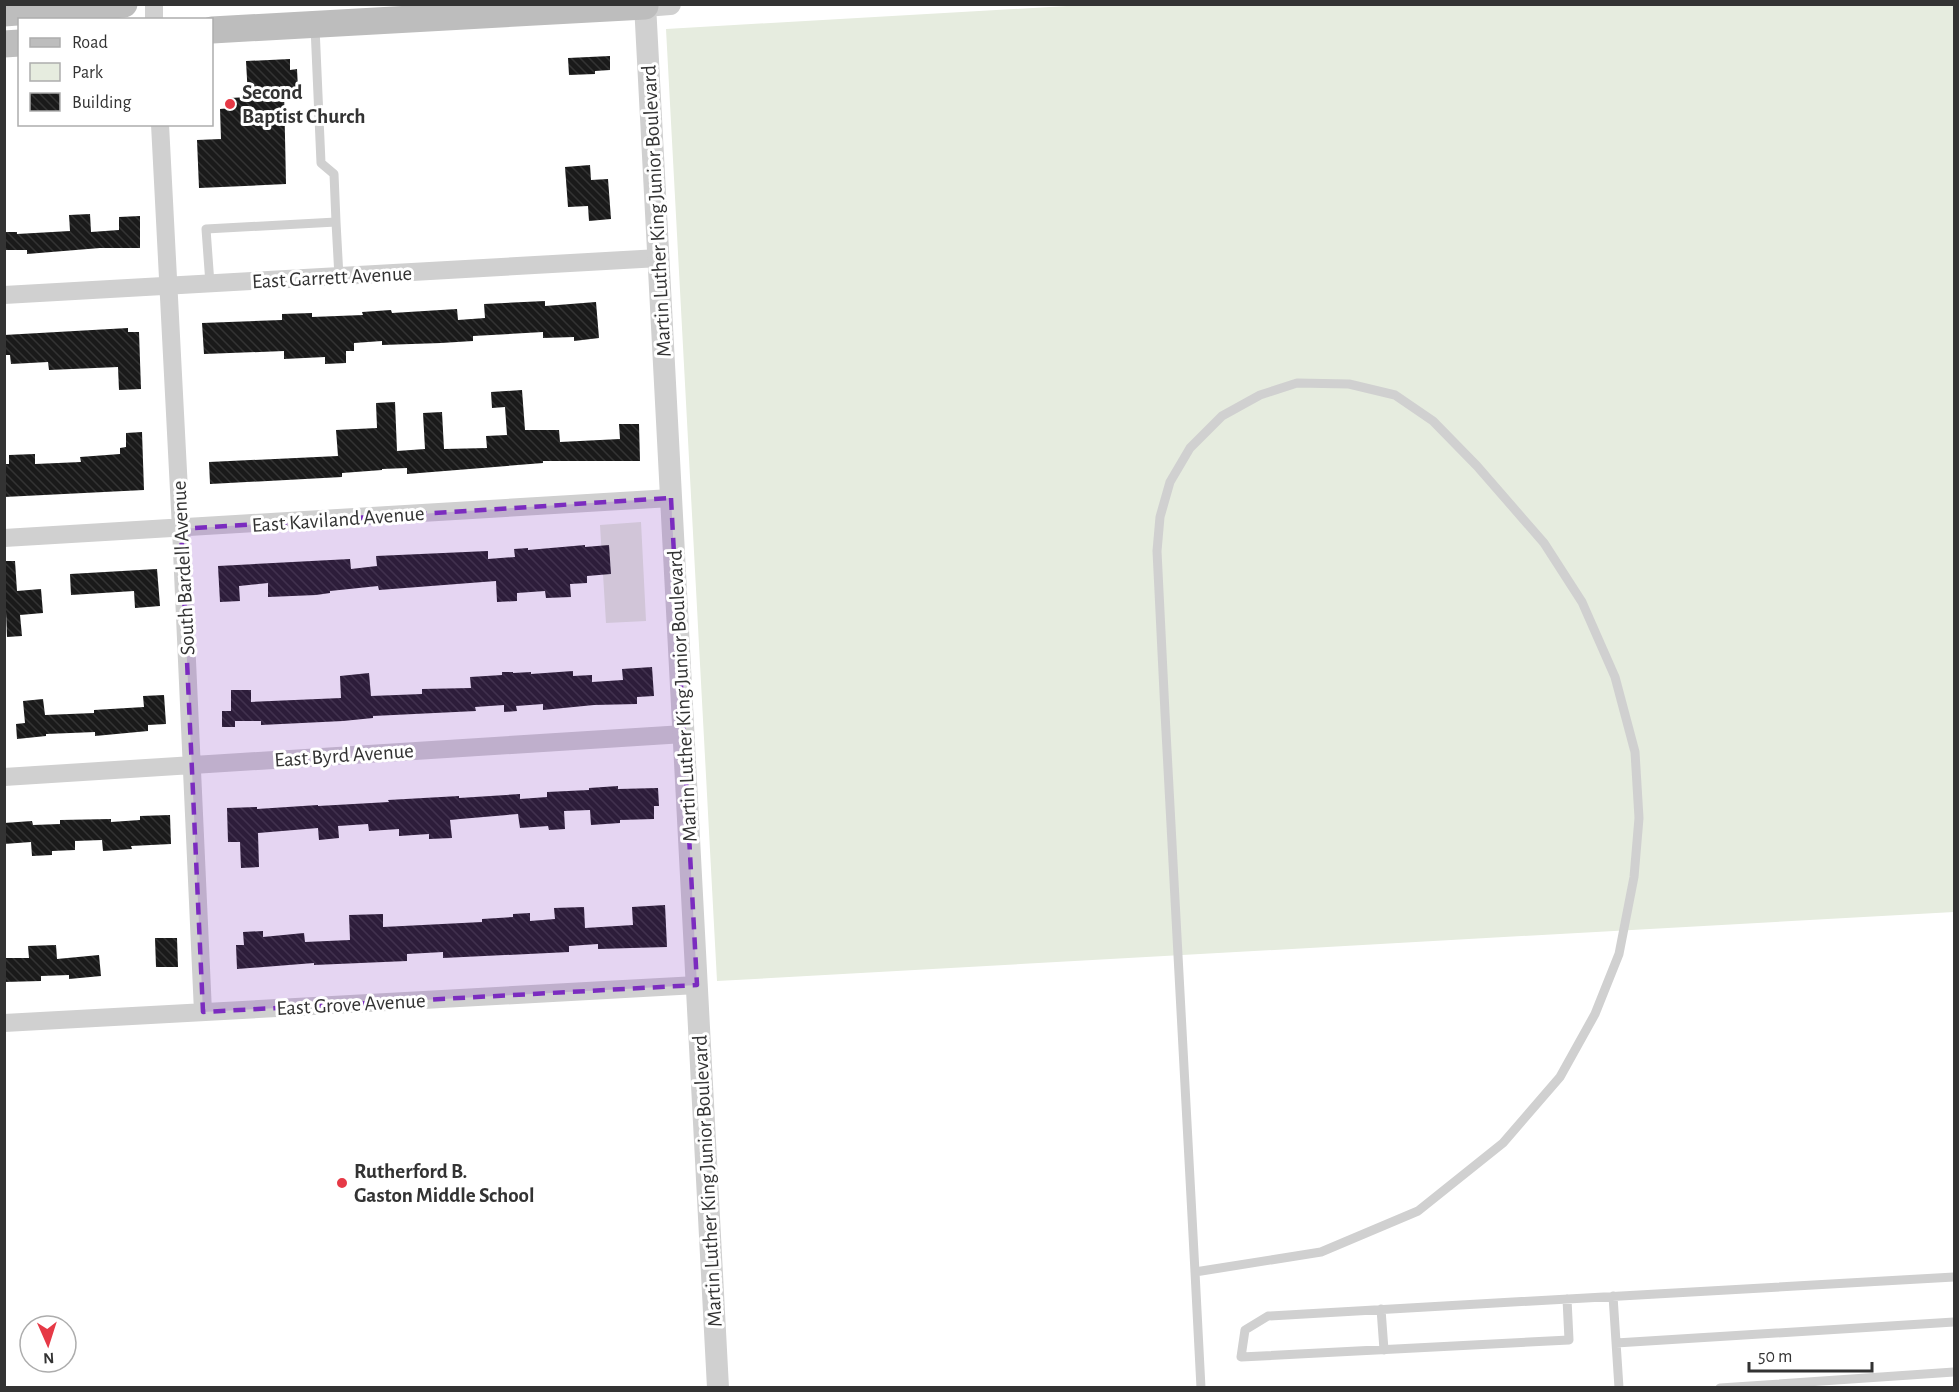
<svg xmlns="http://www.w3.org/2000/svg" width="1959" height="1392" viewBox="0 0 1959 1392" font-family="'Alegreya Sans',sans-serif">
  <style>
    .green { fill: #e6ecdf }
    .building { fill: url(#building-back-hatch) }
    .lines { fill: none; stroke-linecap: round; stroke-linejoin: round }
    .service { stroke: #d0d0d0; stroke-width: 9 }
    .minor { stroke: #d0d0d0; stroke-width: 18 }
    .tertiary { stroke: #d0d0d0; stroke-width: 22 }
    .secondary { stroke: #bdbdbd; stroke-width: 27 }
    .marked { fill: #7b2cbf; fill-opacity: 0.2; stroke: #7b2cbf; stroke-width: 4.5; stroke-dasharray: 12 8; stroke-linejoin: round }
    .poi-dot { fill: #e63946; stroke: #fff; stroke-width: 2 }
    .labels { text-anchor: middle; stroke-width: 6; stroke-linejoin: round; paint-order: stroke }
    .poi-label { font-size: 21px; font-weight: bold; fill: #333; stroke: #fff; text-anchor: start }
    .street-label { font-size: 21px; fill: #333; stroke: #fff }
  </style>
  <defs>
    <pattern id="building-back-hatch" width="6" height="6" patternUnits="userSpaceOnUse" patternTransform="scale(1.5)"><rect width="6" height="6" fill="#1a1a1a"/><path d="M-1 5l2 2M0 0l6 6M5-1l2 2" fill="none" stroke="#333"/></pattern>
  </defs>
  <rect width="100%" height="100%" fill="#fff"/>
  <path class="green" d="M1101,4L1954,5V912L717,981L666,29Z
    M641,522L646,621L606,623L600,525Z"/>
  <path class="building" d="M610,56V70L595,71V74L569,75L568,58Z
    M290,59V70L297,69L298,89L284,90L286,184L199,188L197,140L221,139L220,109L231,108L230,98L248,97L246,61Z
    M590,165L591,180L608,179L611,219L589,221L588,206L568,207L565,167Z
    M90,214L91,232L119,230V217L140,216V248H100L27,254V250H4V232H17V234L70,231L69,215Z
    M545,301V306L596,302L599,338L574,341V337L543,338V332L473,336V341L441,343L382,345V341L354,343V351H346V363L325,364V357L284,359V351L204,354L202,323L282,320V314L312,313V317L363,315L362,312L391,310L392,313L457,309L458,320L485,318L484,304Z
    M128,328V332H139L141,389L119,390L118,367L49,370L48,362L11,364L10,355H4V335Z
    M522,390L525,430H559L560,442L620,439L619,424H639L640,461H543V463L407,474V468L382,469V470L342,473V477L210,484L209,462L338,456L336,430L377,428L376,403L395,402L397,451L425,449L423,413L442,412L444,449L487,448L486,436L507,435L505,407L492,408L491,392Z
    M142,432L144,490L4,497V464H9V455L35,454V464L81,462L80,457L120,454V448L126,447V433Z
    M585,545V547L609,545L611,574L587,576V583L570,584L571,597L546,598L545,591L517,593V601L497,602L496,581L379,590L378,586L330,591V593L316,595L268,597V583L239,586L240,601L220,602L218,566L350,559L351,569L377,566L376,556L488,551V559L515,557L514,549L528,548V550Z
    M4,561H15L17,591L41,589L43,613L20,615L22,636L7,637Z
    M157,569L160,606L135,608L134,591L71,595L70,574Z
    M652,667L654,696L637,697V704L594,705L543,710V704L516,706L517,711L504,712V705L475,707L476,711L373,716V718L343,721L261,725V721H235V727H222V711H231V690H251V702L341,698L340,676L369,673L371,696L422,694V689L471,688L470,677L502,675V672H513V673L531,672V674L573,671V676L592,675V682L623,680L622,669Z
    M164,695L166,724L148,725V731L95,736V732L46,734V736L17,739L16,724L25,723L23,701L43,699L45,715L94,713V710L144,707L143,696Z
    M618,786V789L658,788L659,806H654V819L620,820V823L591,825L590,810L564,811L565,829L549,830L548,826L520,828L518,814L460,819L450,820L452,838L429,839V834L399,836V829L369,831L368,824L338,826L339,838L319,840L318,828L258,833L259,867L241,868L240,842H228L227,808L257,807V809L318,805V806L389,802L388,800L459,796V798L520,794V799L547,797V792L589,790V788Z
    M170,815L171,844L131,846L132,849L103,851L102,840L75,841V850L52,851V855L32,856L31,842L4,844V823L32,821L33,825L60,824V820L111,819V822L140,820V816Z
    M665,905L667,947L598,949V944L569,946V952L443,958V952L407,954V961L314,965V963L237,969L236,945H244L243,932L263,931V937L304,933L305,942L350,940L349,915L383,914V927L482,922V919L513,917V914L530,913V921L555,919L554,908L584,907L585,928L633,925L632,907Z
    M155,938H177L178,967H156Z
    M56,945L57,959L99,955L101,976L69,979V975L41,976V981L4,982V958H29L28,946Z"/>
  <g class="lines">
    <path class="service" d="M315,27L321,163L334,174L336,222
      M210,284L206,229L336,222L339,277
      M1195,1272L1321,1252L1418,1211L1503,1143L1560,1077L1595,1014L1619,954L1634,877L1639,818L1635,752L1615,677L1582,602L1544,543L1477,466L1433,421L1395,395L1349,384L1297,383L1260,395L1222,416L1190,448L1170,482L1160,517L1157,551L1165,713L1195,1272L1201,1388
      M1613,1296L1619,1388
      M1567,1299L1569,1340L1241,1357L1245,1330L1268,1316L1954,1277
      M1381,1309L1384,1350
      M1616,1343L1954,1322
      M1720,1388L1954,1372"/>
    <path class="minor" d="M154,4V20
      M160,124L181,529L203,1012
      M4,295L659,258
      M4,538L671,498
      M4,777L684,734
      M4,1023L697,985"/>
    <path class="tertiary" d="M645,4L718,1388
      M645,6L670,4"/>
    <path class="secondary" d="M4,13L124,4
      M212,30L645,6
      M4,44L20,43"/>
  </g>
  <path class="marked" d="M671,498L697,985L203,1012L181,529Z"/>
  <g class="poi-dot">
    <circle cx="230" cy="104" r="6"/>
    <circle cx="342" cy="1183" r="6"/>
  </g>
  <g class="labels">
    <g class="poi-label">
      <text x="242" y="99">Second<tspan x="242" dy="24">Baptist Church</tspan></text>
      <text x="354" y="1178">Rutherford B.<tspan x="354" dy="24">Gaston Middle School</tspan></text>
    </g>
    <g class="street-label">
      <text transform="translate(656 211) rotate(-93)" y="7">Martin Luther King Junior Boulevard</text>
      <text transform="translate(332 277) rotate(-3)" y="7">East Garrett Avenue</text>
      <text transform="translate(338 519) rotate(-4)" y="7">East Kaviland Avenue</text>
      <text transform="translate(183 568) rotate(-93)" y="7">South Bardell Avenue</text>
      <text transform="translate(682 696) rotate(-93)" y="7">Martin Luther King Junior Boulevard</text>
      <text transform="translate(344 755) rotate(-4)" y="7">East Byrd Avenue</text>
      <text transform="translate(351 1004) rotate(-3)" y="7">East Grove Avenue</text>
      <text transform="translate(707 1181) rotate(-93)" y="7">Martin Luther King Junior Boulevard</text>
    </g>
  </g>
  <rect width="1959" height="1392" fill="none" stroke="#333333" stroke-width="12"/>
  <rect x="18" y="18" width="195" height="108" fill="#ffffff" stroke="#adadad" stroke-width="1.5"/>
  <rect x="30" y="38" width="30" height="9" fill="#bdbdbd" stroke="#adadad" stroke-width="1.5"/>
  <text x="72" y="48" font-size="18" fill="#333333">Road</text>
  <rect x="30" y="63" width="30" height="18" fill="#e6ecdf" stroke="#adadad" stroke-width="1.5"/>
  <text x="72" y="78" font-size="18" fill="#333333">Park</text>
  <rect x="30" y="93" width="30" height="18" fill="url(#building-back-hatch)" stroke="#adadad" stroke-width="1.5"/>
  <text x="72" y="108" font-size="18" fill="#333333">Building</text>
  <g transform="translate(48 1344) rotate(177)"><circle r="28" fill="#ffffff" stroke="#adadad" stroke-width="1.5"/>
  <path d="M0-4.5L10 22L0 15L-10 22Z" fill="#e63946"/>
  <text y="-9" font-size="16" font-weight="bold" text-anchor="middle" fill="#333333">N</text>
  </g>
  <path d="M1749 1362v9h123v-9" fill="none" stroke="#333333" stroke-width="3"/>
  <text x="1758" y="1362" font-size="18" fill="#333333" stroke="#ffffff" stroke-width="4.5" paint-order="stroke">50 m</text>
</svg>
